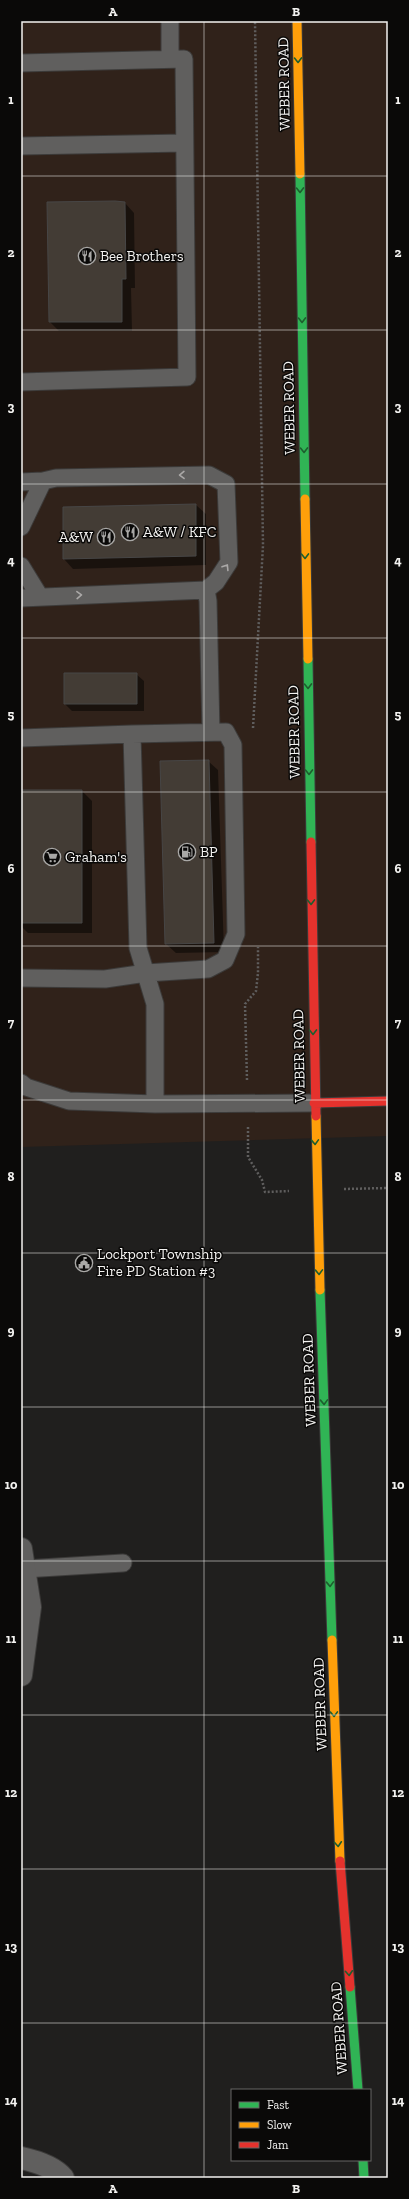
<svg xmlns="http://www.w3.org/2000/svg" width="409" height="2199" viewBox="0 0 409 2199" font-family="'Zilla Slab',serif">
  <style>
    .commercial { fill: #30221a }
    .shadow { fill: #0007 }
    .building { fill: #433c35; stroke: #474646 }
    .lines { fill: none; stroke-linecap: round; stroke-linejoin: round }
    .lane-casing { stroke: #3c3b3a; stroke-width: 19 }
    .street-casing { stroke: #3c3b3a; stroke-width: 24 }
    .fast-casing { stroke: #3c3b3a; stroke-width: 11 }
    .slow-casing { stroke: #3c3b3a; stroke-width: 11 }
    .jam-casing { stroke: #3c3b3a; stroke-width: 11 }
    .path { stroke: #5f5e5e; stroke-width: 2.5; stroke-dasharray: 2 2; stroke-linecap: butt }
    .lane { stroke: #605f5e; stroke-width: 17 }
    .street { stroke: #605f5e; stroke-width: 22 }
    .fast { stroke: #30b455; stroke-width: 9 }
    .slow { stroke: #ff9f0a; stroke-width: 9 }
    .jam { stroke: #e5322d; stroke-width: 9 }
    .oneway { stroke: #1d5e2e }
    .oneway2 { stroke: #aaa8a7 }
    .grid { fill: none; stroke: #f3f2f0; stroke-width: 1; stroke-opacity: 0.55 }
    .labels { text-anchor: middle; stroke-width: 3; stroke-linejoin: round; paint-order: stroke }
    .street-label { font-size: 15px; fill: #f3f2f0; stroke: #0a0908 }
    .poi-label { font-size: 15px; fill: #f3f2f0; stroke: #0a0908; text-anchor: start }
    .neatline { fill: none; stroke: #f3f2f0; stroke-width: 1.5 }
    .grid-label { font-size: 13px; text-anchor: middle; font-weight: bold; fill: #f3f2f0 }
  </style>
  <rect width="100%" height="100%" fill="#201f1e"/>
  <path class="commercial" d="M21,21H388V1136L21,1147Z"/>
  <path class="shadow" d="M125,203L134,213L135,288H131L132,331H59L50,322Z
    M196,505L206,514V565L73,569L64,559V508Z
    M65,674H136L144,681V711H72L65,704Z
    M208,761L218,770L224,952L176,953L166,944Z
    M21,791H82L92,801V933H28L21,926Z"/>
  <path class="building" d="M115,201L125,202L126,279H122V322H49L47,202Z
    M196,504V556L63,559V507Z
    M64,673H137V704H64Z
    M209,760L214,943L165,944L160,761Z
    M21,790H82V923H21Z"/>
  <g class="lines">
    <defs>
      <path id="lane" d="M170,21V59
        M21,63L184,59L187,377L21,382
        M21,146L184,143
        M21,482L43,481
        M21,527L43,481L56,478L209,475L226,484L229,562L216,582L206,590L21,598
        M21,566L40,597
        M206,590L208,601L211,732
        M21,738L132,734L138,948L155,1004V1104
        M21,978L105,979L146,973L208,969L225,960L236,934L233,745L226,732L132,734
        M21,1083L26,1087L69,1101L155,1104L314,1103
        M24,1569L123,1563"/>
      <path id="street" d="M21,1549L30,1607L21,1675
        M21,2158C35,2161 54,2167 63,2178"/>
      <path id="fast" d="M300,174L305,499
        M308,659L311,842
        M320,1290L332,1640
        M350,1987L358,2090
        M363,2160L364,2178"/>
      <path id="slow" d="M297,21L300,174
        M305,499L308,659
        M316,1116L320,1290
        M332,1640L340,1861"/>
      <path id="jam" d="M311,842L316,1116
        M314,1103L388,1101
        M340,1861L350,1987"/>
    </defs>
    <use href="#lane" class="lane-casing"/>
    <use href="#street" class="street-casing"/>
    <use href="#fast" class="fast-casing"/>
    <use href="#slow" class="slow-casing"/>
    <use href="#jam" class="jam-casing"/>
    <path class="path" d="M253,728L263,545L255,21
      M247,1080L245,1004L256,991L258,973V947
      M248,1127V1157L262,1180L265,1192L289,1191
      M344,1189L388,1188"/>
    <use href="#lane" class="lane"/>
    <use href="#street" class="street"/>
    <use href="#fast" class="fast"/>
    <use href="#slow" class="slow"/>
    <use href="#jam" class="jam"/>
  </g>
  <defs><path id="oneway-chevron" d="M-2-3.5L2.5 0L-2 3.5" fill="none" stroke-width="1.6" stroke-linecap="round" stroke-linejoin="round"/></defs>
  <g class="oneway">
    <use href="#oneway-chevron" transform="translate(298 60) rotate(89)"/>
    <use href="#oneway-chevron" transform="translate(300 190) rotate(89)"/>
    <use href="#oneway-chevron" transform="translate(302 320) rotate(89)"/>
    <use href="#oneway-chevron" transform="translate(304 450) rotate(89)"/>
    <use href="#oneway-chevron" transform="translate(305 556) rotate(89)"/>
    <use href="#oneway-chevron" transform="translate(308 686) rotate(89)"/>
    <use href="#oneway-chevron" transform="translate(309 772) rotate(89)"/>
    <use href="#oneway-chevron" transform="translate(311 902) rotate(89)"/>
    <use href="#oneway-chevron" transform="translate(313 1032) rotate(89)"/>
    <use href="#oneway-chevron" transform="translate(315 1142) rotate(88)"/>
    <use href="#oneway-chevron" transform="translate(319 1272) rotate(88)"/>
    <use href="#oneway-chevron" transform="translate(324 1402) rotate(88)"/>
    <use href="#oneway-chevron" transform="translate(330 1584) rotate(88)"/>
    <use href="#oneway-chevron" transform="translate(334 1714) rotate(88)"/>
    <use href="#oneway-chevron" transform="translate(338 1844) rotate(86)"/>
    <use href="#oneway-chevron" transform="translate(349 1973) rotate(86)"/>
  </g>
  <g class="oneway2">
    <use href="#oneway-chevron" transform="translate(182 475) rotate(179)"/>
    <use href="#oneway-chevron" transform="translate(226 567) rotate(-58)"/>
    <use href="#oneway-chevron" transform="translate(79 595) rotate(-2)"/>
  </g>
  <path class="grid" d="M204,21V2178M21,176H388M21,330H388M21,484H388M21,638H388M21,792H388M21,946H388M21,1100H388M21,1253H388M21,1407H388M21,1561H388M21,1715H388M21,1869H388M21,2023H388"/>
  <defs>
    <symbol id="restaurant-ring" viewBox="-11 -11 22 22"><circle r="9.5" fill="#0a0908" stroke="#a9a8a6" stroke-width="1.5"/><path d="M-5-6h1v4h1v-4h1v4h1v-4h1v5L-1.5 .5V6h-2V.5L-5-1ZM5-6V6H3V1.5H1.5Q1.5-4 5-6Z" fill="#a9a8a6"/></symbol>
    <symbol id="fuel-ring" viewBox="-11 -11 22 22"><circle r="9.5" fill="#0a0908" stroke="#a9a8a6" stroke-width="1.5"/><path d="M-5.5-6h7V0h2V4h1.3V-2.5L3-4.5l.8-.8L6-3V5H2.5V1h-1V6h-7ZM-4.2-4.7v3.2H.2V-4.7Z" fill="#a9a8a6"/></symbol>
    <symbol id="supermarket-ring" viewBox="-11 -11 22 22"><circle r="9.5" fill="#0a0908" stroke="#a9a8a6" stroke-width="1.5"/><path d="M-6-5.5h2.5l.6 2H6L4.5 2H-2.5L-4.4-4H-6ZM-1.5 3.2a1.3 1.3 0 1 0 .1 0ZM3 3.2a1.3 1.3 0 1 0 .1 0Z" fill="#a9a8a6"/></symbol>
    <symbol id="civic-ring" viewBox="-11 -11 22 22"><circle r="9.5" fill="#0a0908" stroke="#a9a8a6" stroke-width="1.5"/><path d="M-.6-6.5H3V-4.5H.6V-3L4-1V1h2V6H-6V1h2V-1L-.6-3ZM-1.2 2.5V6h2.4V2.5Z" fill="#a9a8a6"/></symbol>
  </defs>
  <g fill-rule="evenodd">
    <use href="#restaurant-ring" x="77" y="246" width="20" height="20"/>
    <use href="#restaurant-ring" x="120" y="522" width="20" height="20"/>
    <use href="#restaurant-ring" x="96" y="527" width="20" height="20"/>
    <use href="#fuel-ring" x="177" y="842" width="20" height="20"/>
    <use href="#supermarket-ring" x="42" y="847" width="20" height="20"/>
    <use href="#civic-ring" x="74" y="1253" width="20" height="20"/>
  </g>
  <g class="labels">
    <g class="street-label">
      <text transform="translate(284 84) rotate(-91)" y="5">WEBER ROAD</text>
      <text transform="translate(289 408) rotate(-91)" y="5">WEBER ROAD</text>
      <text transform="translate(294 732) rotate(-91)" y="5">WEBER ROAD</text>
      <text transform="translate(299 1056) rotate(-91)" y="5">WEBER ROAD</text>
      <text transform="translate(309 1380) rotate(-92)" y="5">WEBER ROAD</text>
      <text transform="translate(320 1704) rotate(-92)" y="5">WEBER ROAD</text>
      <text transform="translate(339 2028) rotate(-94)" y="5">WEBER ROAD</text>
    </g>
    <g class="poi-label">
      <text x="100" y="261">Bee Brothers</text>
      <text x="143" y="537">A&amp;W / KFC</text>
      <text x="93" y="542" text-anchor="end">A&amp;W</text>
      <text x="200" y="857">BP</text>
      <text x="65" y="862">Graham's</text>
      <text x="97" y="1259">Lockport Township<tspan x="97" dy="17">Fire PD Station #3</tspan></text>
    </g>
  </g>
  <rect width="409" height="2199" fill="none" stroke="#0a0908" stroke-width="44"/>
  <rect x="231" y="2089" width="140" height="72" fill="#0a0908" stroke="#676665"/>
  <rect x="239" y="2102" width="20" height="6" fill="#30b455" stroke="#676665"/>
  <text x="267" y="2109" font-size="12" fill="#f3f2f0">Fast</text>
  <rect x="239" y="2122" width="20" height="6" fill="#ff9f0a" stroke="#676665"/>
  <text x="267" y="2129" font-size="12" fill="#f3f2f0">Slow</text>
  <rect x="239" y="2142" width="20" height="6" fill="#e5322d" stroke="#676665"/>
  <text x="267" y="2149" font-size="12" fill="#f3f2f0">Jam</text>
  <rect x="22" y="22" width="365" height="2155" class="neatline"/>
  <g class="grid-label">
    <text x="113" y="16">A</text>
    <text x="296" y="16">B</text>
    <text x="11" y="104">1</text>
    <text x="398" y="104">1</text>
    <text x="11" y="257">2</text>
    <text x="398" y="257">2</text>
    <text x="11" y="411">3</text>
    <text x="398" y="411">3</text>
    <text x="11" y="565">4</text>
    <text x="398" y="565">4</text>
    <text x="11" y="719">5</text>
    <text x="398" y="719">5</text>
    <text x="11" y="873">6</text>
    <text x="398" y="873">6</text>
    <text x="11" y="1027">7</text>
    <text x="398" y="1027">7</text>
    <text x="11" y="1181">8</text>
    <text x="398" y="1181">8</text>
    <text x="11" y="1335">9</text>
    <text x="398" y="1335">9</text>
    <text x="11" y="1489">10</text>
    <text x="398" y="1489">10</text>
    <text x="11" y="1643">11</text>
    <text x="398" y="1643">11</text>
    <text x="11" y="1797">12</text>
    <text x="398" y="1797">12</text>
    <text x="11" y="1951">13</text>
    <text x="398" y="1951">13</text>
    <text x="11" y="2105">14</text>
    <text x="398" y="2105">14</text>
    <text x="113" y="2193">A</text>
    <text x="296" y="2193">B</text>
  </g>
</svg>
